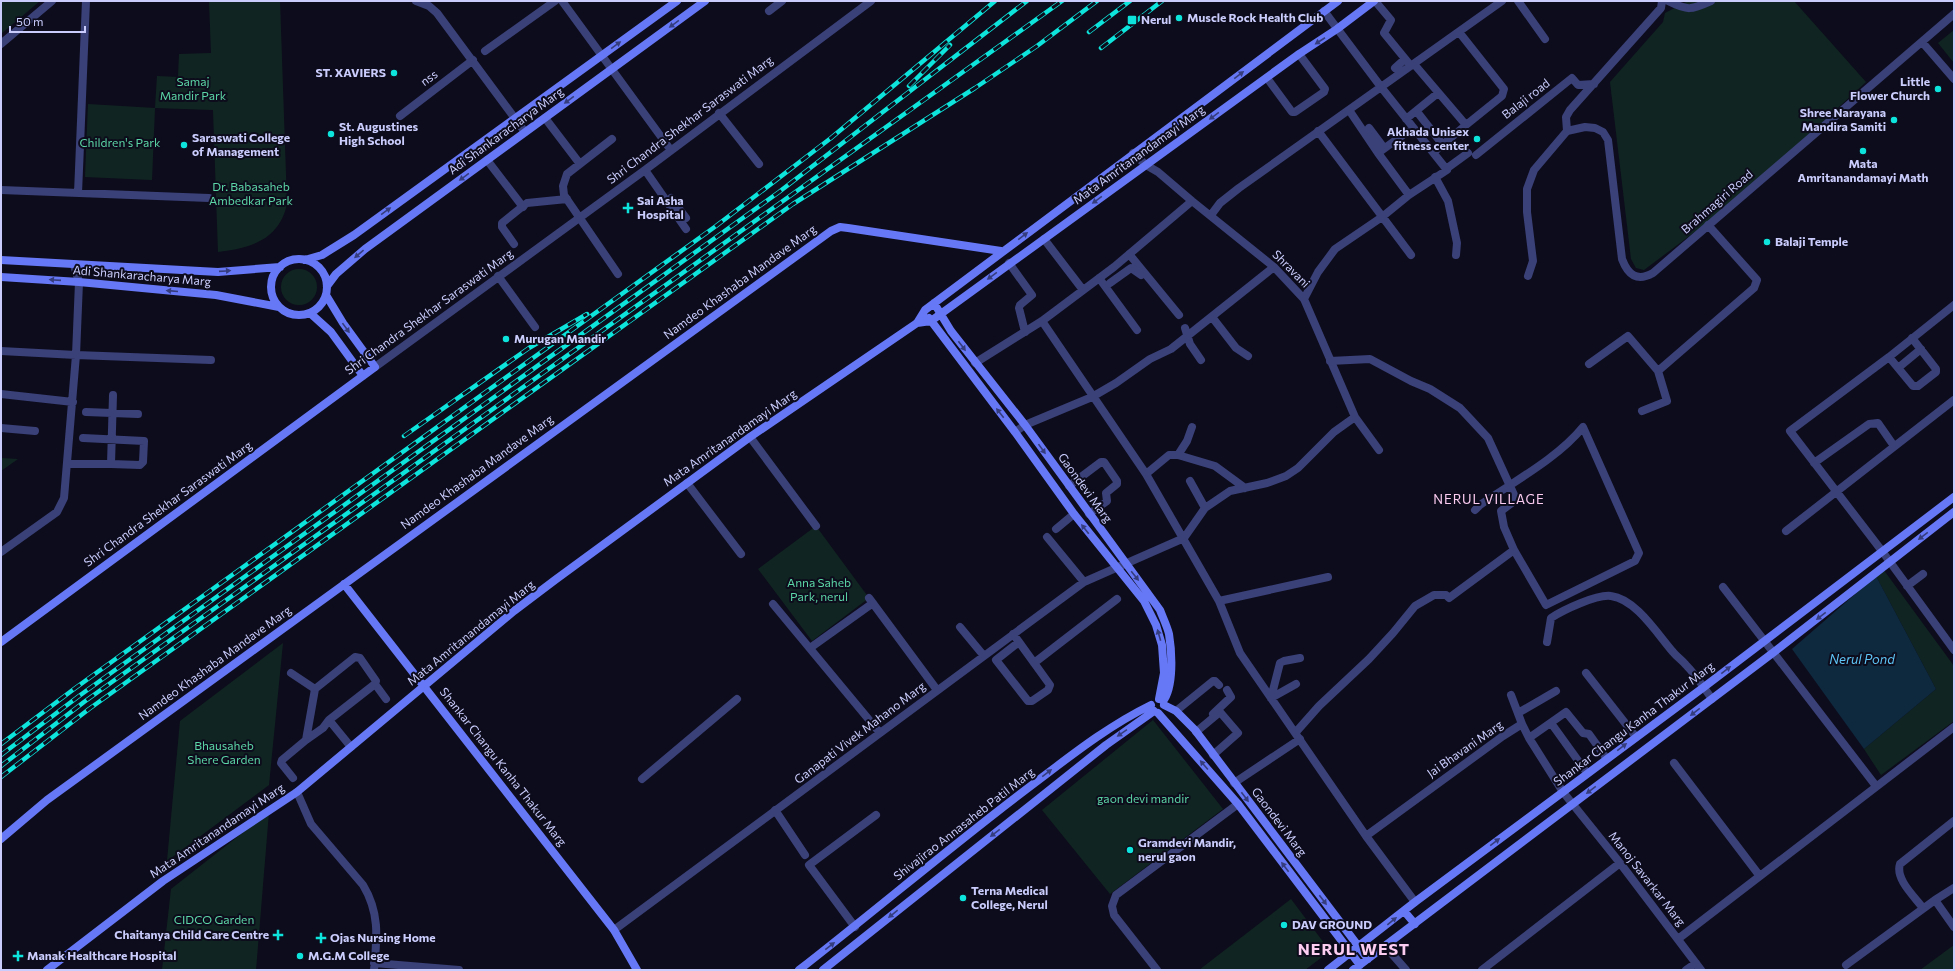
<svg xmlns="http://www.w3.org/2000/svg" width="1955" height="971" viewBox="0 0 1955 971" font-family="Commissioner,sans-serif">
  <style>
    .green { fill: #102521 }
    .water { fill: #0e283e }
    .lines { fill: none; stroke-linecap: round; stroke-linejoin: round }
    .street { stroke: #3a4078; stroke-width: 8 }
    .secondary { stroke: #6778f6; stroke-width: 8 }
    .rail-casing { stroke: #0de5dc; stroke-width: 4.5 }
    .rail { stroke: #0d0c1c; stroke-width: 3; stroke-dasharray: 9; stroke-linecap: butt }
    .oneway { fill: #353d7e }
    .poi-dot { fill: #0de5dc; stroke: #0d0c1c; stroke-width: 1.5 }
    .labels { text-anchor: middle; stroke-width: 4; stroke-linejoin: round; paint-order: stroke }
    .poi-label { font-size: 12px; font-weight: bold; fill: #caccfc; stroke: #0d0c1c; text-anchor: start }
    .street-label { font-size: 12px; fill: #caccfc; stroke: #0d0c1c }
    .park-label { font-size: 12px; fill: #5cd6a6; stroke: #0d0c1c }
    .neighbourhood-label { font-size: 13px; letter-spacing: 1px; fill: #fcccf1; stroke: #0d0c1c }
    .water-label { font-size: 13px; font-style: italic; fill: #5ec5f6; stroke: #0d0c1c }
    .district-label { font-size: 16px; font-weight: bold; letter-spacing: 1px; fill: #fcccf1; stroke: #0d0c1c }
  </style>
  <rect width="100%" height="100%" fill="#0d0c1c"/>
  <path class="green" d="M1,1H40L1,34Z
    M209,1H280L287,204C279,240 251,248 218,252L213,110L155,108L152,180L85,177L88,104L155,108L157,76L178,77L179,54L211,53Z
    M1688,1H1794L1866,82L1740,198L1644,270L1636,268L1631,259L1610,82L1663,22L1665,13Z
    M1954,30V63L1938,43Z
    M281 287a18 18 0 1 1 36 0a18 18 0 1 1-36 0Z
    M1,458L18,459L1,471Z
    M816,526L869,598L812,641L758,569Z
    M1883,569L1954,666V721L1881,775L1864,749L1936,689L1876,576Z
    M283,643L269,785L167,861L180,721Z
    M1153,720L1223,809L1110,894L1042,810Z
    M269,812L256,970H162L171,889Z
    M1291,899L1330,951L1305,970H1199Z
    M1954,945V970H1920Z"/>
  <path class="water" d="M1876,576L1936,689L1864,749L1792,649Z"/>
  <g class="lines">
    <path class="street" d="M416,1L429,6L437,13L525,132
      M562,1L670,149
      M1375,1L1391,20L1384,33L1411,66
      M1518,1L1545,39
      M1668,1C1688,11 1691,10 1711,1
      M769,11L782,1
      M1922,42L1954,79
      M1,44L52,1
      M485,51L555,1
      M1414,64L1466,125L1502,96L1504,89L1459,32
      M1395,68L1405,59
      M1267,78L1292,112H1295L1324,92L1325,89L1299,54
      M1349,110L1378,153L1409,195
      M719,113L759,164
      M1418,113L1443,145
      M400,116L473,60
      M545,118L580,164
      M1406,119L1438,93
      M1369,128L1384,148
      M1318,131L1411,255
      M1567,131L1566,117L1570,110L1661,8L1662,1
      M612,139L567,174L563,186L564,195L618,274
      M1434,152L1466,125
      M1133,153L1146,165L1158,172L1192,201L1274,267L1304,299L1355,417L1379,450
      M1378,153L1407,132
      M1476,155L1572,78L1578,85L1594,84
      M487,160L523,207
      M1446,169L1468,153
      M645,170L686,229
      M1435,177L1448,201L1457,243L1456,255
      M1,190L209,198
      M78,193L86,1
      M671,198L686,218
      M1211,215L1220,203L1239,188L1502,1
      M1044,239L1083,290
      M514,244L502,227V223L527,203L567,199
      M1129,254L1179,315
      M1009,263L1032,295L1020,305L1019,308L1025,332
      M74,265L79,282L76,355L211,360
      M498,276L535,327
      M1528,276L1533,261L1527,212V189L1534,170L1567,131L1585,127L1595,128L1603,132L1608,140L1622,259C1628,275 1637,282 1653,273L1954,14
      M1099,278L1137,330
      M1110,283L1131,268L1141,275
      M1304,299L1318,272L1335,249L1382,217L1409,195L1447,170L1381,87L1324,11
      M1954,305L1889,357L1790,431L1882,551L1954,650
      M1212,317L1236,348L1248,356
      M1042,321L1146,474L1219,601L1240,653L1366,836L1415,902
      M1185,328L1190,344L1201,360
      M1,351L76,355L64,498L57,512L1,552
      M1889,357L1913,386H1918L1936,372V369L1912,338
      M1330,361L1370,359L1411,381L1430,389L1460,408L1488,438L1515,497L1513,502L1501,511L1504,527L1514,550
      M975,363L1042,321L1114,267L1192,201
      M1589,364L1628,336L1658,371L1667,401L1642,411
      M375,367L645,170L871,1
      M1898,368L1921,349
      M1658,371L1754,288L1757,280L1708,225
      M1,394L73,402
      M86,412L138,414
      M1,428L35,431
      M1015,432L1025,425L1092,397L1116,383L1150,359L1171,349L1274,267
      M750,437L816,526
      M83,438L144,441L143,462L140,465L111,464
      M1178,455L1187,441L1192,427
      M1814,463L1869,424L1878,423L1894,446
      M68,464H111L113,395
      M1146,474L1169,455H1178L1215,466L1245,488
      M687,483L741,554
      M1069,486L1101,462H1104L1117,481V484L1106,493L1107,501L1089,514
      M1205,508L1230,491L1267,483L1286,476L1298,468L1334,432L1355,417
      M1056,529L1074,514
      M1786,531L1954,400
      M1047,537L1084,582
      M1907,586L1923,574
      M1723,587L1876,786
      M869,598L937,690
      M1219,601L1328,577
      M773,604L880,733
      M960,627L984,656
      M1013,634L1019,642L1050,685L1048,690L1032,701H1028L996,660L1019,642
      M1547,642L1551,618C1563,610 1597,594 1611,596C1636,599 1658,635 1673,652C1677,657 1682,660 1686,665C1696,675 1704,688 1712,699
      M810,648L873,603
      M1034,663L1117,599
      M291,673L315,689
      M1586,673L1636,737
      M375,684L386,699
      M1511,695L1522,724
      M1271,698L1280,663L1284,661L1300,658
      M1271,698L1296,684
      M1176,711L1213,681H1215L1219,685
      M1518,713L1556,691
      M1213,714L1231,697L1227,690
      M1551,723L1587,773
      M1196,732L1220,712L1238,733L1213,755
      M1296,732L1319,706L1369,659L1393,633L1415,606L1434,595H1446L1449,598L1514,550L1546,605L1635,561L1639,553L1583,427C1558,458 1513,482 1480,505L1475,510
      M1529,738L1566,712L1583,733L1589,734L1607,759
      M306,740L323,728L329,720
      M1674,763L1759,875
      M293,778L281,763L282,760L306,740L315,689L355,657L360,658L376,681L375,684L329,720L351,747
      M642,779L737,699
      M1234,783L1300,739
      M297,792L311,824L363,885C380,913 377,938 374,970
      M775,810L805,855
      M1366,836L1503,736L1522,724L1529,738L1563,792L1620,863L1701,970
      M1954,888L1935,900L1954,927
      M1923,908C1914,896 1895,879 1900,864L1954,821
      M855,927L809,865L876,815
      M614,930L1084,582L1184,538L1205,508L1190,481
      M1678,939L1954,727
      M1385,946L1406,970
      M374,963L459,970
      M1846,965L1935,900
      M1157,970L1114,915L1112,906L1116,895L1238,804
      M1482,970L1620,863
      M1686,970L1696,963"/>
    <path class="secondary" d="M271 287a28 28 0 1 1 56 0a28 28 0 1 1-56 0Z
      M1,260L218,272L280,267
      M305,260L322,255L354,235L677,1
      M1,277L79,282L216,295L279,307
      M327,286L336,274L365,249L705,1
      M934,303L951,331L1025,425L1160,610C1163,618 1167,626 1169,634C1172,652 1174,687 1163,701
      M310,313L331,332L363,376
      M929,318L1015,432L1074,514L1144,601L1156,625L1162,645L1164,673L1159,699
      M917,323L931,321L1299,54L1337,29L1374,1
      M344,584L614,930L637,970
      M1,642L375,367L343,323L326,295
      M1164,705L1176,711L1195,730L1368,959
      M1158,713L1238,804L1360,965
      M1,839L47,800L831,231L840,227L848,228L1001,251
      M1404,911L1415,924
      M47,970L163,881L297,792L514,611L555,580L750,437L917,323L925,310L1338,1
      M799,970C876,910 950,847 1028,788C1068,758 1106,727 1151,705
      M823,970L1106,745L1154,711
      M1328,970L1415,902L1704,687L1954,497
      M1353,970L1774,652L1954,512"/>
    <defs>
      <path id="rail" d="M1089,32L1130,1
        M1101,48L1162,1
        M909,86L950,45
        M404,436L529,348L587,314
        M1,744L74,689L716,226L831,138L995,1
        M1,755L79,696L779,192L1027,1
        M1,766L84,702L1062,1
        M1,777L89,709L793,204L975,88L1037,46L1097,1"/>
    </defs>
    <use href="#rail" class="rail-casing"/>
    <use href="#rail" class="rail"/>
  </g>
  <defs><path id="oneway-solid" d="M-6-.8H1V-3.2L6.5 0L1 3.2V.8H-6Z"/></defs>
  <g class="oneway">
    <use href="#oneway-solid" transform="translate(674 24) rotate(144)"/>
    <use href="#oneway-solid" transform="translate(1320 41) rotate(147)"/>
    <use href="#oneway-solid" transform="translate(616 45) rotate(-36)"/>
    <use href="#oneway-solid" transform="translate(1239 75) rotate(-37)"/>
    <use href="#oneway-solid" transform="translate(569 100) rotate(144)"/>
    <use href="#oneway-solid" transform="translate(1214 116) rotate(144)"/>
    <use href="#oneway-solid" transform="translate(464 177) rotate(144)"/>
    <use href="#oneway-solid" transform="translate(1097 200) rotate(144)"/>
    <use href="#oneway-solid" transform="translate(386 211) rotate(-36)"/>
    <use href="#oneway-solid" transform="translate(1023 236) rotate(-37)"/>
    <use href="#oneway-solid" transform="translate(359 254) rotate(140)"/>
    <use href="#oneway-solid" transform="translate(225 271) rotate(-4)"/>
    <use href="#oneway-solid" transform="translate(992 276) rotate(144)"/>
    <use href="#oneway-solid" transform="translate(55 280) rotate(-176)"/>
    <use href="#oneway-solid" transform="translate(172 291) rotate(-175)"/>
    <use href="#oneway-solid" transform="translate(346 328) rotate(54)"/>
    <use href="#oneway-solid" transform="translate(962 346) rotate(53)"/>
    <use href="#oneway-solid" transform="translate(1000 413) rotate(-128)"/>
    <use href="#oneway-solid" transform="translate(1042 449) rotate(54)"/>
    <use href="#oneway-solid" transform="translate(1085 529) rotate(-128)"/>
    <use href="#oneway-solid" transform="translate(1923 536) rotate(143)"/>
    <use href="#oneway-solid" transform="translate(1135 576) rotate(51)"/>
    <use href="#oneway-solid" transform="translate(1821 616) rotate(142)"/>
    <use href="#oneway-solid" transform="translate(1159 635) rotate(-106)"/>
    <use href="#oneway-solid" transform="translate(1726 670) rotate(-38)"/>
    <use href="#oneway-solid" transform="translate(1695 712) rotate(143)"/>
    <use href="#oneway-solid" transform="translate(1122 733) rotate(146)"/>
    <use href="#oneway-solid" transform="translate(1622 747) rotate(-37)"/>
    <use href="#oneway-solid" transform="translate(1204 765) rotate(-131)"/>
    <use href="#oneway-solid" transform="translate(1047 773) rotate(-37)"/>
    <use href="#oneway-solid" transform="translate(1591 790) rotate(143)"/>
    <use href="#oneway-solid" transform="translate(1245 797) rotate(53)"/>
    <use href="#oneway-solid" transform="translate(995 833) rotate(143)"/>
    <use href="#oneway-solid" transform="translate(1495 842) rotate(-37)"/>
    <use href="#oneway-solid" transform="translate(1285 867) rotate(-127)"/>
    <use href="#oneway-solid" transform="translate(1323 900) rotate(53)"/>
    <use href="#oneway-solid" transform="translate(893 914) rotate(141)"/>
    <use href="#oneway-solid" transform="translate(1392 921) rotate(-39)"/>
    <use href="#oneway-solid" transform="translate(830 946) rotate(-38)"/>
  </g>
  <g class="poi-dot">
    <circle cx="1179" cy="18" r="4"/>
    <rect x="1127" y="15" width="10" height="10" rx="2"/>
    <circle cx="394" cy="73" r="4"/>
    <circle cx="1938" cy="89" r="4"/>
    <circle cx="1894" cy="120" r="4"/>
    <circle cx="331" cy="134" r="4"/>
    <circle cx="1477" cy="139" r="4"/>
    <circle cx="184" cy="145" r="4"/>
    <circle cx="1863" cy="151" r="4"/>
    <path d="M626 202h4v4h4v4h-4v4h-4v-4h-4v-4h4z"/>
    <circle cx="1767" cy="242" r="4"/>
    <circle cx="506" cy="339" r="4"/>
    <circle cx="1130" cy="850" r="4"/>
    <circle cx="963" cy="898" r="4"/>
    <circle cx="1284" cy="925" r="4"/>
    <path d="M276 929h4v4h4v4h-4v4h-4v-4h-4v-4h4z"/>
    <path d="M319 932h4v4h4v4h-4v4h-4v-4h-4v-4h4z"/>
    <path d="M16 950h4v4h4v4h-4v4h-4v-4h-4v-4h4z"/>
    <circle cx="300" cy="956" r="4"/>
  </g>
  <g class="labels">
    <g class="poi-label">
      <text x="1187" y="22">Muscle Rock Health Club</text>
      <text x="1141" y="24">Nerul</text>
      <text x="386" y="77" text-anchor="end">ST. XAVIERS</text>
      <text x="1930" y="86" text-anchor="end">Little<tspan x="1930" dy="14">Flower Church</tspan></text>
      <text x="1886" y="117" text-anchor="end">Shree Narayana<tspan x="1886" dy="14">Mandira Samiti</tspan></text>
      <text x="339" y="131">St. Augustines<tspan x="339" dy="14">High School</tspan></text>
      <text x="1469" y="136" text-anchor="end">Akhada Unisex<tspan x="1469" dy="14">fitness center</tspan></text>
      <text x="192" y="142">Saraswati College<tspan x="192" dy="14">of Management</tspan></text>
      <text x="1863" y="168" text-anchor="middle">Mata<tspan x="1863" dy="14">Amritanandamayi Math</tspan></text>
      <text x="637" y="205">Sai Asha<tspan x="637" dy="14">Hospital</tspan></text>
      <text x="1775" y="246">Balaji Temple</text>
      <text x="514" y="343">Murugan Mandir</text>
      <text x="1138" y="847">Gramdevi Mandir,<tspan x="1138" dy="14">nerul gaon</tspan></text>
      <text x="971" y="895">Terna Medical<tspan x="971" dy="14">College, Nerul</tspan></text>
      <text x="1292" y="929">DAV GROUND</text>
      <text x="269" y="939" text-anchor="end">Chaitanya Child Care Centre</text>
      <text x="330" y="942">Ojas Nursing Home</text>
      <text x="27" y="960">Manak Healthcare Hospital</text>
      <text x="308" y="960">M.G.M College</text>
    </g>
    <g class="street-label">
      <text transform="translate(429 78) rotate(-36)" y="4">nss</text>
      <text transform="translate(1526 99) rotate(-38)" y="4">Balaji road</text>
      <text transform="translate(690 120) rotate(-37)" y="4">Shri Chandra Shekhar Saraswati Marg</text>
      <text transform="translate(506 131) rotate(-36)" y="4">Adi Shankaracharya Marg</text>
      <text transform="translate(1139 155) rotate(-36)" y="4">Mata Amritanandamayi Marg</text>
      <text transform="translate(1717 202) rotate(-41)" y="4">Brahmagiri Road</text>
      <text transform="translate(1291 269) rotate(45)" y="4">Shravani</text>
      <text transform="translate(142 276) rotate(5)" y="4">Adi Shankaracharya Marg</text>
      <text transform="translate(740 282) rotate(-36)" y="4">Namdeo Khashaba Mandave Marg</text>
      <text transform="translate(429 312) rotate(-36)" y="4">Shri Chandra Shekhar Saraswati Marg</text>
      <text transform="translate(730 438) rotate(-35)" y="4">Mata Amritanandamayi Marg</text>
      <text transform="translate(477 472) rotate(-36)" y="4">Namdeo Khashaba Mandave Marg</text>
      <text transform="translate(1085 488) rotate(54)" y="4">Gaondevi Marg</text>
      <text transform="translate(168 504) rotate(-36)" y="4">Shri Chandra Shekhar Saraswati Marg</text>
      <text transform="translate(471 633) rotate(-39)" y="4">Mata Amritanandamayi Marg</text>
      <text transform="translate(215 663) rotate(-36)" y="4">Namdeo Khashaba Mandave Marg</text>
      <text transform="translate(1634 724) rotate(-37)" y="4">Shankar Changu Kanha Thakur Marg</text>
      <text transform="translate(860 733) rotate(-37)" y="4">Ganapati Vivek Mahano Marg</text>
      <text transform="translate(1465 749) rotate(-35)" y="4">Jai Bhavani Marg</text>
      <text transform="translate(503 767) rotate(52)" y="4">Shankar Changu Kanha Thakur Marg</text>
      <text transform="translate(1279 822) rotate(53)" y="4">Gaondevi Marg</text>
      <text transform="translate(964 824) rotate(-38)" y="4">Shivajirao Annasaheb Patil Marg</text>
      <text transform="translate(217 831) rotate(-34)" y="4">Mata Amritanandamayi Marg</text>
      <text transform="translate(1647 879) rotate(52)" y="4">Manoj Savarkar Marg</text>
    </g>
    <g class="park-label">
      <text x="193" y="86">Samaj<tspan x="193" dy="14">Mandir Park</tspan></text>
      <text x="120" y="147">Children's Park</text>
      <text x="251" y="191">Dr. Babasaheb<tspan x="251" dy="14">Ambedkar Park</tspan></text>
      <text x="819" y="587">Anna Saheb<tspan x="819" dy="14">Park, nerul</tspan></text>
      <text x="224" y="750">Bhausaheb<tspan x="224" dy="14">Shere Garden</tspan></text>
      <text x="1143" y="803">gaon devi mandir</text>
      <text x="214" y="924">CIDCO Garden</text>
    </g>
    <g class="neighbourhood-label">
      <text x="1489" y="504">NERUL VILLAGE</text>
    </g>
    <g class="water-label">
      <text x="1862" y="664">Nerul Pond</text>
    </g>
    <g class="district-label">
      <text x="1354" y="955">NERUL WEST</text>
    </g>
  </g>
  <rect width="1955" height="971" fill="none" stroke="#caccfc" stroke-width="4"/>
  <path d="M10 26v6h75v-6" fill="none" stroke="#caccfc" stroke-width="2"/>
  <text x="16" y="26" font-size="12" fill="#caccfc" stroke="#0d0c1c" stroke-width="3" paint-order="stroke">50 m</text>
</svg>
